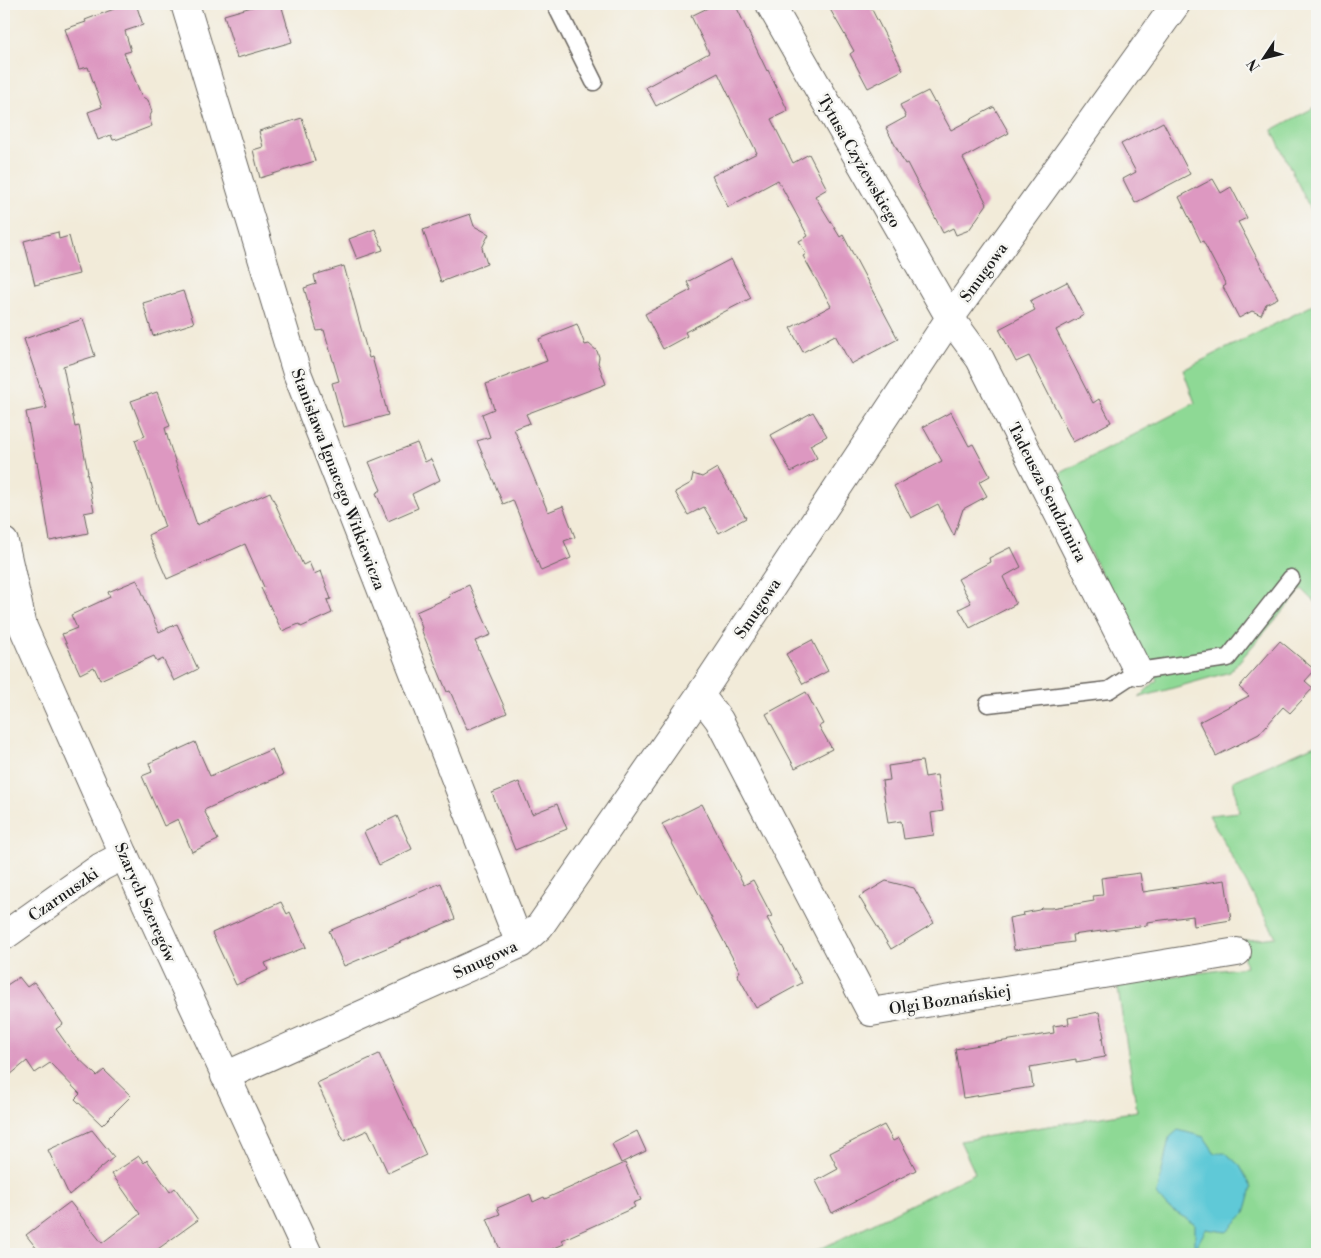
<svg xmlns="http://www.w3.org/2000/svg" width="1321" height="1258" viewBox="0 0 1321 1258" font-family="'Libre Bodoni',serif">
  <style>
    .green { fill: #8ed995; stroke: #557a58 }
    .water { fill: #5ec9d7; stroke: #3d727a }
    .building { fill: #dd98c1 }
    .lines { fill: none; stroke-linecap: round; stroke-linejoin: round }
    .service-casing { stroke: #67645e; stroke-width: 19 }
    .minor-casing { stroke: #67645e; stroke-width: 30 }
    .tertiary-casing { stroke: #67645e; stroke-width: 30 }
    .service { stroke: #fff; stroke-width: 16 }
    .minor { stroke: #fff; stroke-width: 28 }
    .tertiary { stroke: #fff; stroke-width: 28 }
    .labels { text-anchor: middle; stroke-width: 5; stroke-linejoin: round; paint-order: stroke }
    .street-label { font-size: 16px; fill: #1c1c1c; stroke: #f6f6f2 }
  </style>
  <rect width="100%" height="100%" fill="#f6f6f2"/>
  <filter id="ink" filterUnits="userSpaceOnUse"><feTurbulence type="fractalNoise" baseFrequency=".02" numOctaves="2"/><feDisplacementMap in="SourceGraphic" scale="10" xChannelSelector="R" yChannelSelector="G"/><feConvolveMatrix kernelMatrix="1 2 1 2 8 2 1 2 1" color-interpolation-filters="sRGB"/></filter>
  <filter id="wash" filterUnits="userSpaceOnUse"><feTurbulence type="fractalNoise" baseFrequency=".0096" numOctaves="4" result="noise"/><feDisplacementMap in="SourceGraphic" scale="20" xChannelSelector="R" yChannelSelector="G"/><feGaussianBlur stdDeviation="1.12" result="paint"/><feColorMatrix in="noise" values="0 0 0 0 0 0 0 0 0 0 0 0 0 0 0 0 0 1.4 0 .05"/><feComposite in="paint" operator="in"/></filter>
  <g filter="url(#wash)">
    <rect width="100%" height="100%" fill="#f2ebd9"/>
    <path class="green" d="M1317,106V223L1272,130Z
      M1317,303V604L1302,589L1230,672L1138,698L1157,680L1051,478L1195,403L1183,370Z
      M1317,744V1254H810L975,1173L960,1141L1137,1111L1117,983L1246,967L1240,941L1276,937L1209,815L1239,812L1233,781Z"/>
    <path class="water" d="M1178,1130L1204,1137L1215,1153H1226L1240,1166L1252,1188L1245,1213L1226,1232L1206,1229L1195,1249V1224L1167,1207L1157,1195L1169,1138Z"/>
    <g id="blocks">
      <path class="building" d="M112,4H136L143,25L125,31L131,51L124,53L142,97L148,100L152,112L149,118L152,126L118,139L113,140L111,135L98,140L88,112L102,107L88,67L79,69L65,29L86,22L85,20L114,9Z
        M262,4H281L292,42L237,58L224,15Z
        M716,4H735L767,71L768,70L788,111L771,119L793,163L809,154L827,189L815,196L840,237L843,235L898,339L851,364L835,335L803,352L790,328L831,306L803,256L806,254L799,241L808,236L778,180L728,207L712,176L757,153L718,73L656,106L646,87L709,53L691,16Z
        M827,4H869L903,70L868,88L850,54L854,51Z
        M928,91L934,102L935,101L951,130L994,107L1009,133L963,158L987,204L969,230L956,235L953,228L943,233L907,163L905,164L886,128L906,117L900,105Z
        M302,118L315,161L260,178L253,150L263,147L259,131Z
        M1163,122L1190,174L1135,203L1123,179L1136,172L1121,144Z
        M1213,179L1221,193L1231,187L1247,218L1238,222L1278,298L1266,304L1261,315L1252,311L1239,318L1223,287L1226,285L1203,241L1201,242L1179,197Z
        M470,214L474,226L489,234L482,248L487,264L441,282L423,230Z
        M375,229L383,250L357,259L349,239Z
        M58,232L59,239L69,236L79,274L35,285L24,241Z
        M731,259L751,298L685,332L687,336L663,349L645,314L691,290L687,282Z
        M344,266L369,358L372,357L388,415L344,427L332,383L339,381L324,330L317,331L304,288L316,284L314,275Z
        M1067,282L1084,315L1056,330L1093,403L1099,399L1111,422L1073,442L1029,356L1016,362L999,329L1035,310L1030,301Z
        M183,291L194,323L153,336L143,303Z
        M83,319L95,356L63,366L75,427L79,426L88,473H87L94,511L84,513L88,533L50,541L37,462L36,463L26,412L47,408L24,339Z
        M577,324L585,345L589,344L597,351L599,357L598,363L606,384L526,414L530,423L514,429L548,512L563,506L575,537L564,541L571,558L541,571L513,500L503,504L477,441L490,437L482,414L494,409L486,384L547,361L539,339Z
        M157,392L170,426L165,428L169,443L197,525L270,492L303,565L309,562L314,574L321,571L331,599L327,600L332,613L301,627L299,624L282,631L261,588L264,587L245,544L167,579L148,535L165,527L135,440L145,436L131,401Z
        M813,412L827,436L810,445L817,458L791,472L771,435Z
        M951,412L969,446L973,444L990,476L979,482L987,496L963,509L954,536L938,504L911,518L894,486L942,461L923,427Z
        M417,443L425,462L431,459L440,480L412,494L418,508L388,521L376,493L381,490L369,462Z
        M717,468L746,518L719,533L704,507L688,515L675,492L691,483L693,474L702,477Z
        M1011,547L1021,567L1003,577L1016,604L970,628L959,609L971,603L958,579L990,562L989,558Z
        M137,580L159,632L177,624L198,669L174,681L163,659L157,662L154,656L100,680L94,667L80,674L62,634L77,628L71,615L110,597L108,592Z
        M469,585L491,635L475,641L507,713L467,730L450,691L447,692L421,629L422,628L416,612L450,597L449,594Z
        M812,640L828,671L803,684L786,654Z
        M1280,641L1315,670L1305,681L1313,688L1290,713L1283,707L1259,734L1216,756L1199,722L1249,696L1239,687Z
        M806,692L823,724L819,726L832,749L795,768L766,714Z
        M195,742L210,776L272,749L283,775L204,810L218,840L192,852L178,819L164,826L142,776L152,772L149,763Z
        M922,761L925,777L937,775L943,811L931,813L934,835L904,839L901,821L888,823L882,781L890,780L888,766Z
        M519,782L532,814L557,804L567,829L515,850L492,793Z
        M702,804L744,885L753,880L772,916L767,918L802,983L756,1008L737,974L740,972L662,824Z
        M397,816L412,849L379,865L364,832Z
        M1140,873L1143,892L1225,880L1231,920L1194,926L1193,916L1147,922V925L1072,935L1073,942L1014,950L1009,918L1024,915L1023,913L1039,910L1041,908H1052L1094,901L1093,896L1103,895L1101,878Z
        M886,881L914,888L934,923L891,949L859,897Z
        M441,883L455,919L344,966L329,931Z
        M281,902L287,914L290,912L306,947L265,963L268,970L236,985L212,933Z
        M19,977L27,987L34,982L63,1024L56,1029L73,1053L97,1076L104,1070L131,1096L102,1125L75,1099L80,1094L50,1063L35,1073L27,1061L4,1080V987Z
        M1099,1012L1104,1037L1102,1038L1105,1057L1076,1062V1059L1030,1067L1033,1087L963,1098L955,1049L1054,1033L1053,1026L1069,1024L1068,1018Z
        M379,1054L426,1155L388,1173L368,1130L344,1141L317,1083Z
        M884,1125L893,1141L899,1138L916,1170L832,1213L816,1181L838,1169L830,1153Z
        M92,1130L114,1157L69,1195L48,1150Z
        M637,1131L646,1151L621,1163L612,1144Z
        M139,1156L144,1163L147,1160L170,1192L175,1188L198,1220L151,1254H41L26,1235L70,1202L102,1243L140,1214L112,1174Z
        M625,1163L641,1200L633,1203L635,1207L562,1240L564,1244L540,1254H502L487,1219L500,1214L497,1208L530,1194L533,1202L544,1197L545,1199Z"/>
    </g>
  </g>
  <g filter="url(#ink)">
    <use href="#blocks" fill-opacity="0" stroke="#67645e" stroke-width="1"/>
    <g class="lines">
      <defs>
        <path id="service" d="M555,4L594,82
          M988,704L1109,690L1138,671L1228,658L1291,578"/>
        <path id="minor" d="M185,4L297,373L520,944
          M770,4L950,318L980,359L1138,671
          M700,695L719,720L871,1012L1237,952
          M4,936L101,867L124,855
          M225,1076L520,944L540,926L700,695L950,318L1176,4"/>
        <path id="tertiary" d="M4,542L23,627L124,855L308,1254"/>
      </defs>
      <use href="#service" class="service-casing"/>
      <use href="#minor" class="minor-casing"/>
      <use href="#tertiary" class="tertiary-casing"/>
      <use href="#service" class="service"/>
      <use href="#minor" class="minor"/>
      <use href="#tertiary" class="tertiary"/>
    </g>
  </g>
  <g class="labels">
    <g class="street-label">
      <text transform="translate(860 161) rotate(60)" y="6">Tytusa Czyżewskiego</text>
      <text transform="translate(983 272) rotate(-54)" y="6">Smugowa</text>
      <text transform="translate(339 479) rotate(69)" y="6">Stanisława Ignacego Witkiewicza</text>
      <text transform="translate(1048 492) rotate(63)" y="6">Tadeusza Sendzimira</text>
      <text transform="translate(757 608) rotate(-56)" y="6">Smugowa</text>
      <text transform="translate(63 894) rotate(-35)" y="6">Czarnuszki</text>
      <text transform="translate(146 902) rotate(66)" y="6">Szarych Szeregów</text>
      <text transform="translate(485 959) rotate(-25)" y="6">Smugowa</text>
      <text transform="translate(950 999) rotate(-9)" y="6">Olgi Boznańskiej</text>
    </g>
  </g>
  <rect width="1321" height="1258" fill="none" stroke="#f6f6f2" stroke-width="20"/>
  <g transform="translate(1264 58) rotate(235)" stroke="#f6f6f2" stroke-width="4" paint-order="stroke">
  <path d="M0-4L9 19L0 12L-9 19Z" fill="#1c1c1c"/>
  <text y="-8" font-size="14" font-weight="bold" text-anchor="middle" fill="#1c1c1c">N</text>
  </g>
</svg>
